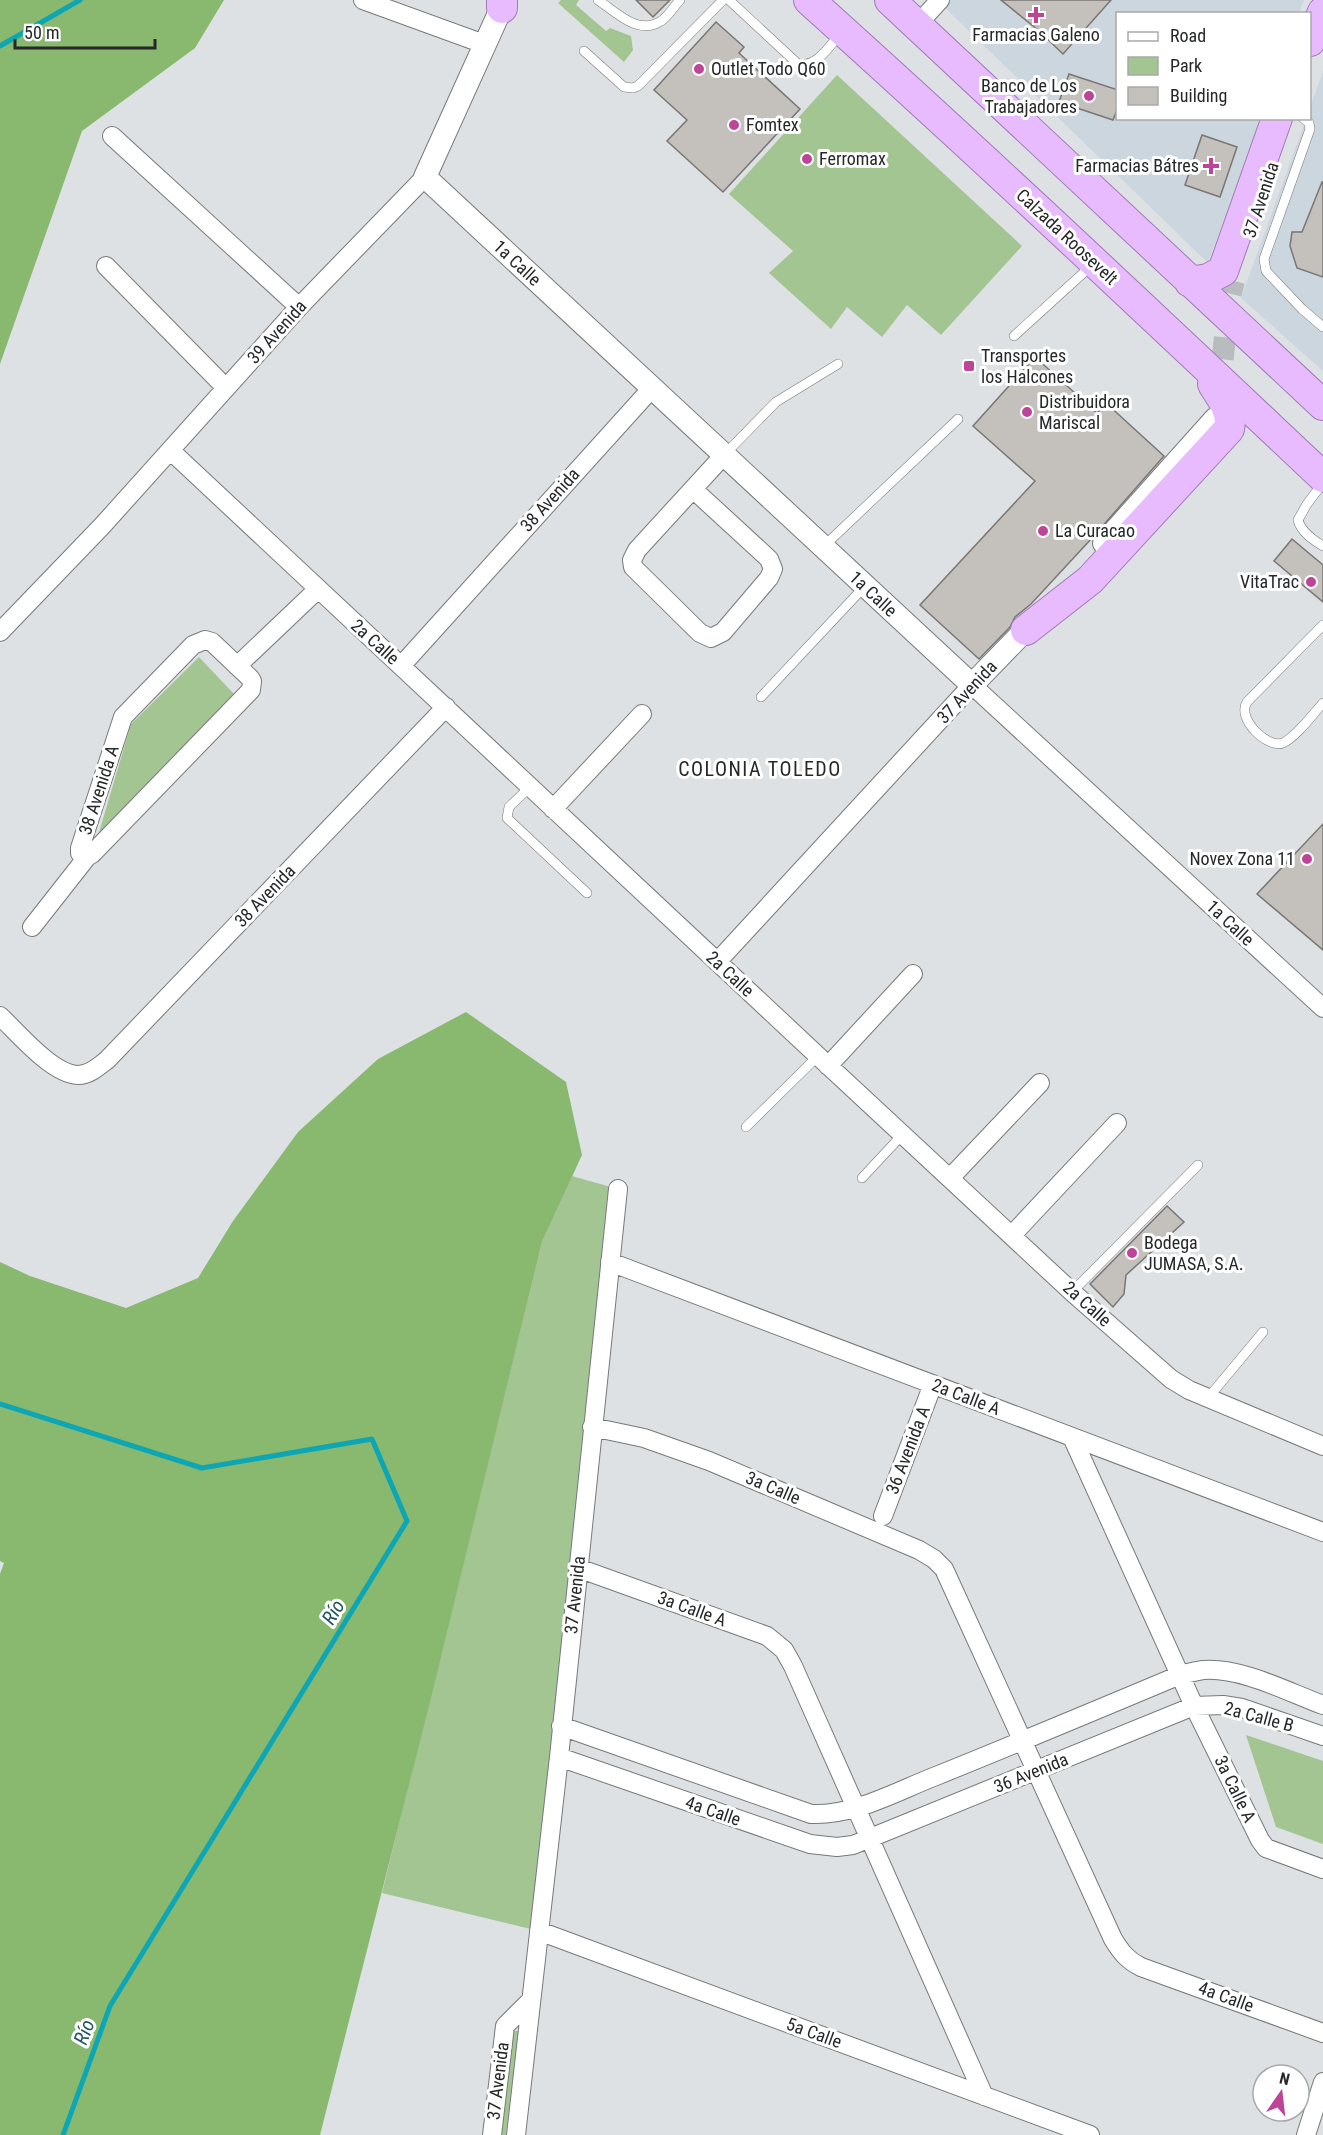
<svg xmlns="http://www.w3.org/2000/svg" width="1323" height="2135" viewBox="0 0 1323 2135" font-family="'Roboto Condensed',sans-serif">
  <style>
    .built { fill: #ccd6de }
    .green { fill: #a3c592 }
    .forest { fill: #89b86f }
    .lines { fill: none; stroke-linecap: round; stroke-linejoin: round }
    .stream { stroke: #0da6b5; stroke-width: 5 }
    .building { fill: #c4c1bd; stroke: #797673; stroke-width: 1.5 }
    .tertiary-tunnel { stroke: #b8bcbe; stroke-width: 22; stroke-dasharray: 22 11; stroke-linecap: butt }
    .service-casing { stroke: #76797c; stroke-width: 10 }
    .minor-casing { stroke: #76797c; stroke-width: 20 }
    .tertiary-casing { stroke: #76797c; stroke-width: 24 }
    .trunk-casing { stroke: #a07bb3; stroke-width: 32 }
    .service { stroke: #fff; stroke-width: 9 }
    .minor { stroke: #fff; stroke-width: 18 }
    .tertiary { stroke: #fff; stroke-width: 22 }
    .trunk { stroke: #e8bafe; stroke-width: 30 }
    .poi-dot { fill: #be4497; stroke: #fff; stroke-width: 2 }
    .labels { text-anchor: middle; stroke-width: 6; stroke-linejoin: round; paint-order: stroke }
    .poi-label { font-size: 18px; fill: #252728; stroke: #fff; text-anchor: start }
    .street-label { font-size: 18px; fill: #252728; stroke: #fff }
    .neighbourhood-label { font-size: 20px; letter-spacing: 1.5px; fill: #252728; stroke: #fff }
    .water-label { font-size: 20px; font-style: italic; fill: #22575e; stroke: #fff }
  </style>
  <rect width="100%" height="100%" fill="#dde1e4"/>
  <path class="built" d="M937,0H1304L1299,13L1118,14V118L1261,119L1208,263Z
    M1323,71V371L1241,298L1306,119L1310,118V108Z"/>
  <path class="green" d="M561,0H579L576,5L606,31L610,28L631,36L633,50L624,62L558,3Z
    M837,75L1022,246L941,335L907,305L882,337L847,307L831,329L769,273L793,251L729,194Z
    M199,657L235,695L98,836L131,724Z
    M572,1176L618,1189L539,1931L382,1893L542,1242Z
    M1246,1735L1323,1761V1844L1276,1827Z
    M513,2031H519L506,2135H499Z"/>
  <path class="forest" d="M0,0H224L195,48L82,131L0,364Z
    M466,1012L566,1082L582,1155L542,1242L429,1706L320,2135H0V1574L4,1563L0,1561V1262L30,1276L126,1308L198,1278L233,1221L298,1132L378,1059Z"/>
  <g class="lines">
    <path class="stream" d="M0,46L80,0
      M0,1404L202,1468L372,1439L407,1521L110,2006L63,2135"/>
  </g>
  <path class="building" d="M636,0H670L653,17Z
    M1001,0H1111L1063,54L1038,30Z
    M716,22L744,47L739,53L800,109L723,192L667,141L687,120L654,90Z
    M1069,74L1118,90V107L1113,120L1059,102Z
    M1202,135L1237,147L1220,197L1185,185Z
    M1322,182H1323V277L1297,268L1290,246L1292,232H1302Z
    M1035,357L1097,413L1106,403L1164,456L1092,538L1031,604L1015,617L1010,627L979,659L920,605L1035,481L973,426Z
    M1292,539L1323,565V602L1274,561Z
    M1323,824V950L1257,894Z
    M1167,1206L1184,1222L1126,1275L1124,1294L1113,1307L1090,1284Z"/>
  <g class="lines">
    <path class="tertiary-tunnel" d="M1219,392L1229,300L1234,281"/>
    <defs>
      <path id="service" d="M598,0C616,12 638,36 661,21C668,17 674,6 680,0
        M729,0L798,64C817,68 830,45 841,33
        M584,51L624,87L633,88L638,86L723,0
        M1303,118L1309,123L1310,129L1264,259L1266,271L1302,309L1323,327
        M1014,336L1091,266
        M724,455L776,402L838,364
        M1323,483L1307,504L1298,520C1301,532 1313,540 1323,546
        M823,547L958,419
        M1323,625L1247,702C1236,719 1268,749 1283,743C1296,737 1313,714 1323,703
        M761,697L865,586
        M530,787L509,807L507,818L587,893
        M746,1127L818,1056
        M862,1178L903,1134
        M1072,1292L1198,1165
        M1208,1398L1263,1332"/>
      <path id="minor" d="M363,0L484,44
        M917,25L940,0
        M112,136L299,307
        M106,266L226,388
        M171,451L818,1056L1072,1292L1171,1379L1189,1390L1323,1446
        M694,490L769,559L773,569L769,578L723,632L711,638L700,633L633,567L632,560L637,550L724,455
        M0,632L102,526L299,307L425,177
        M237,666L317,590
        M401,666L652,388
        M553,809L642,714
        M32,927L87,857L92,854L251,690L252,681L250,678L212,642L205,640L193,645L123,717L80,848V853L82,856L87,857
        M717,962L972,685L1323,1008
        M0,1016C18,1033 52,1074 78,1075C89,1075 98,1067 107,1060L446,707
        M828,1066L913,974
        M950,1178L1040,1083
        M1012,1235L1117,1123
        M610,1262L1323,1532
        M592,1427L644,1438L709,1461L919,1550L934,1559L944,1569L1113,1939C1121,1952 1127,1960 1141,1967L1323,2033
        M1072,1437L1194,1706L1260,1840L1266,1848L1323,1869
        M883,1516L933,1384
        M578,1568L767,1636L784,1650L793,1666L984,2096
        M561,1726L811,1814C854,1816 897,1791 936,1776C1018,1743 1099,1709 1180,1675C1188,1673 1196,1671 1203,1670C1241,1667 1288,1692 1323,1705
        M559,1757L810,1844L837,1847L853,1845L1194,1706L1223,1705L1242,1708L1323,1736
        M539,1931L1090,2135
        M492,2135L505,2026L530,2001
        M516,2135L559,1757L618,1189
        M1306,2135L1323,2082"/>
      <path id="tertiary" d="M505,0L425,177L972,685L1036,619
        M1104,543L1215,419"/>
      <path id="trunk" d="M502,0V8
        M809,0C983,156 1153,317 1323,477
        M890,0L1323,405
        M1310,41L1323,12
        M1190,282L1208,279L1223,271L1277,118
        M1026,630L1090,580L1229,429C1233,411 1222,399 1213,384"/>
    </defs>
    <use href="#service" class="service-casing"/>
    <use href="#minor" class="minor-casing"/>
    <use href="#tertiary" class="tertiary-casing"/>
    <use href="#trunk" class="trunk-casing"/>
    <use href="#service" class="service"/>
    <use href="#minor" class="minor"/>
    <use href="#tertiary" class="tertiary"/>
    <use href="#trunk" class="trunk"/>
  </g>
  <g class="poi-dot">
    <path d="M1033 6h6v6h6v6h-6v6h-6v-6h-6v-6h6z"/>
    <circle cx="699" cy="69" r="6"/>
    <circle cx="1089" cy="96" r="6"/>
    <circle cx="734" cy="125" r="6"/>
    <circle cx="807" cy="159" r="6"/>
    <path d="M1208 157h6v6h6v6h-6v6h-6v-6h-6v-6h6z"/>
    <rect x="963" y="360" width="12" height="12" rx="3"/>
    <circle cx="1027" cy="412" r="6"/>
    <circle cx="1043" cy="531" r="6"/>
    <circle cx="1311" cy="582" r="6"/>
    <circle cx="1307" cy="859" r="6"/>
    <circle cx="1132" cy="1253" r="6"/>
  </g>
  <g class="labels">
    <g class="poi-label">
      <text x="1036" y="41" text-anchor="middle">Farmacias Galeno</text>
      <text x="711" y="75">Outlet Todo Q60</text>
      <text x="1077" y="92" text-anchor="end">Banco de Los<tspan x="1077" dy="21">Trabajadores</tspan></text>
      <text x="746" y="131">Fomtex</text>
      <text x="819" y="165">Ferromax</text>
      <text x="1199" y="172" text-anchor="end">Farmacias Bátres</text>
      <text x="981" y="362">Transportes<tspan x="981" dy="21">los Halcones</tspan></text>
      <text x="1039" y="408">Distribuidora<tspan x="1039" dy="21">Mariscal</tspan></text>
      <text x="1055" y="537">La Curacao</text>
      <text x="1299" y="588" text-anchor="end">VitaTrac</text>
      <text x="1295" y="865" text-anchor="end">Novex Zona 11</text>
      <text x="1144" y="1249">Bodega<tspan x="1144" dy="21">JUMASA, S.A.</tspan></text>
    </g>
    <g class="street-label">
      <text transform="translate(1261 200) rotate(-72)" y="6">37 Avenida</text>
      <text transform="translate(1067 237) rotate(43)" y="6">Calzada Roosevelt</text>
      <text transform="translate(517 263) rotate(43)" y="6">1a Calle</text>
      <text transform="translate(277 332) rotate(-48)" y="6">39 Avenida</text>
      <text transform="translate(550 500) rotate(-48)" y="6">38 Avenida</text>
      <text transform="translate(873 594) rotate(43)" y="6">1a Calle</text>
      <text transform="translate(375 642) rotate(42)" y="6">2a Calle</text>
      <text transform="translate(967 692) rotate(-47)" y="6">37 Avenida</text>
      <text transform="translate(99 790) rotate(-72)" y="6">38 Avenida A</text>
      <text transform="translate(265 896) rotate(-46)" y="6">38 Avenida</text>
      <text transform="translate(1230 923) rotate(43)" y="6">1a Calle</text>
      <text transform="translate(730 974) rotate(43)" y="6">2a Calle</text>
      <text transform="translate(1087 1304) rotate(42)" y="6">2a Calle</text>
      <text transform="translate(966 1397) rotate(21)" y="6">2a Calle A</text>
      <text transform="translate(908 1450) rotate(-69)" y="6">36 Avenida A</text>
      <text transform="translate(773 1488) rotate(23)" y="6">3a Calle</text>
      <text transform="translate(575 1595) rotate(-84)" y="6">37 Avenida</text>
      <text transform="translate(692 1609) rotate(20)" y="6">3a Calle A</text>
      <text transform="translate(1259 1717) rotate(15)" y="6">2a Calle B</text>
      <text transform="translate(1031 1773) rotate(-22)" y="6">36 Avenida</text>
      <text transform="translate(1235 1789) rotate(64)" y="6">3a Calle A</text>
      <text transform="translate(713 1811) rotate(19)" y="6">4a Calle</text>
      <text transform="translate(1226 1997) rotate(20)" y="6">4a Calle</text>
      <text transform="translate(814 2033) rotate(20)" y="6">5a Calle</text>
      <text transform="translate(498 2081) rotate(-83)" y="6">37 Avenida</text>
    </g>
    <g class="neighbourhood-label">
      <text x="760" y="776">COLONIA TOLEDO</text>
    </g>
    <g class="water-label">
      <text transform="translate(333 1612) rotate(-59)" y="7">Río</text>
      <text transform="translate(84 2032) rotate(-70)" y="7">Río</text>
    </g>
  </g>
  <rect x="1116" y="12" width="195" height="108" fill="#ffffff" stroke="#a8a9a9" stroke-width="1.5"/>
  <rect x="1128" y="32" width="30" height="9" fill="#ffffff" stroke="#a8a9a9" stroke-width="1.5"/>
  <text x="1170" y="42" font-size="18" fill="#252728">Road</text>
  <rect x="1128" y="57" width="30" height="18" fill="#a3c592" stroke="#a8a9a9" stroke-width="1.5"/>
  <text x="1170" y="72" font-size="18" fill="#252728">Park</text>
  <rect x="1128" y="87" width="30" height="18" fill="#c4c1bd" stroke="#a8a9a9" stroke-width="1.5"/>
  <text x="1170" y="102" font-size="18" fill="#252728">Building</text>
  <g transform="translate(1281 2093) rotate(14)"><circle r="28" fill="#ffffff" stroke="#a8a9a9" stroke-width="1.5"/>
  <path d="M0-4.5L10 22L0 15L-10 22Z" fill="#be4497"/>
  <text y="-9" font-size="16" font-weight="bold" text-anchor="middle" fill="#252728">N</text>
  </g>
  <path d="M15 39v9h140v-9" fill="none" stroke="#252728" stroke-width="3"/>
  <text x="24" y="39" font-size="18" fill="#252728" stroke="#ffffff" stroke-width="4.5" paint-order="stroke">50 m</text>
</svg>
